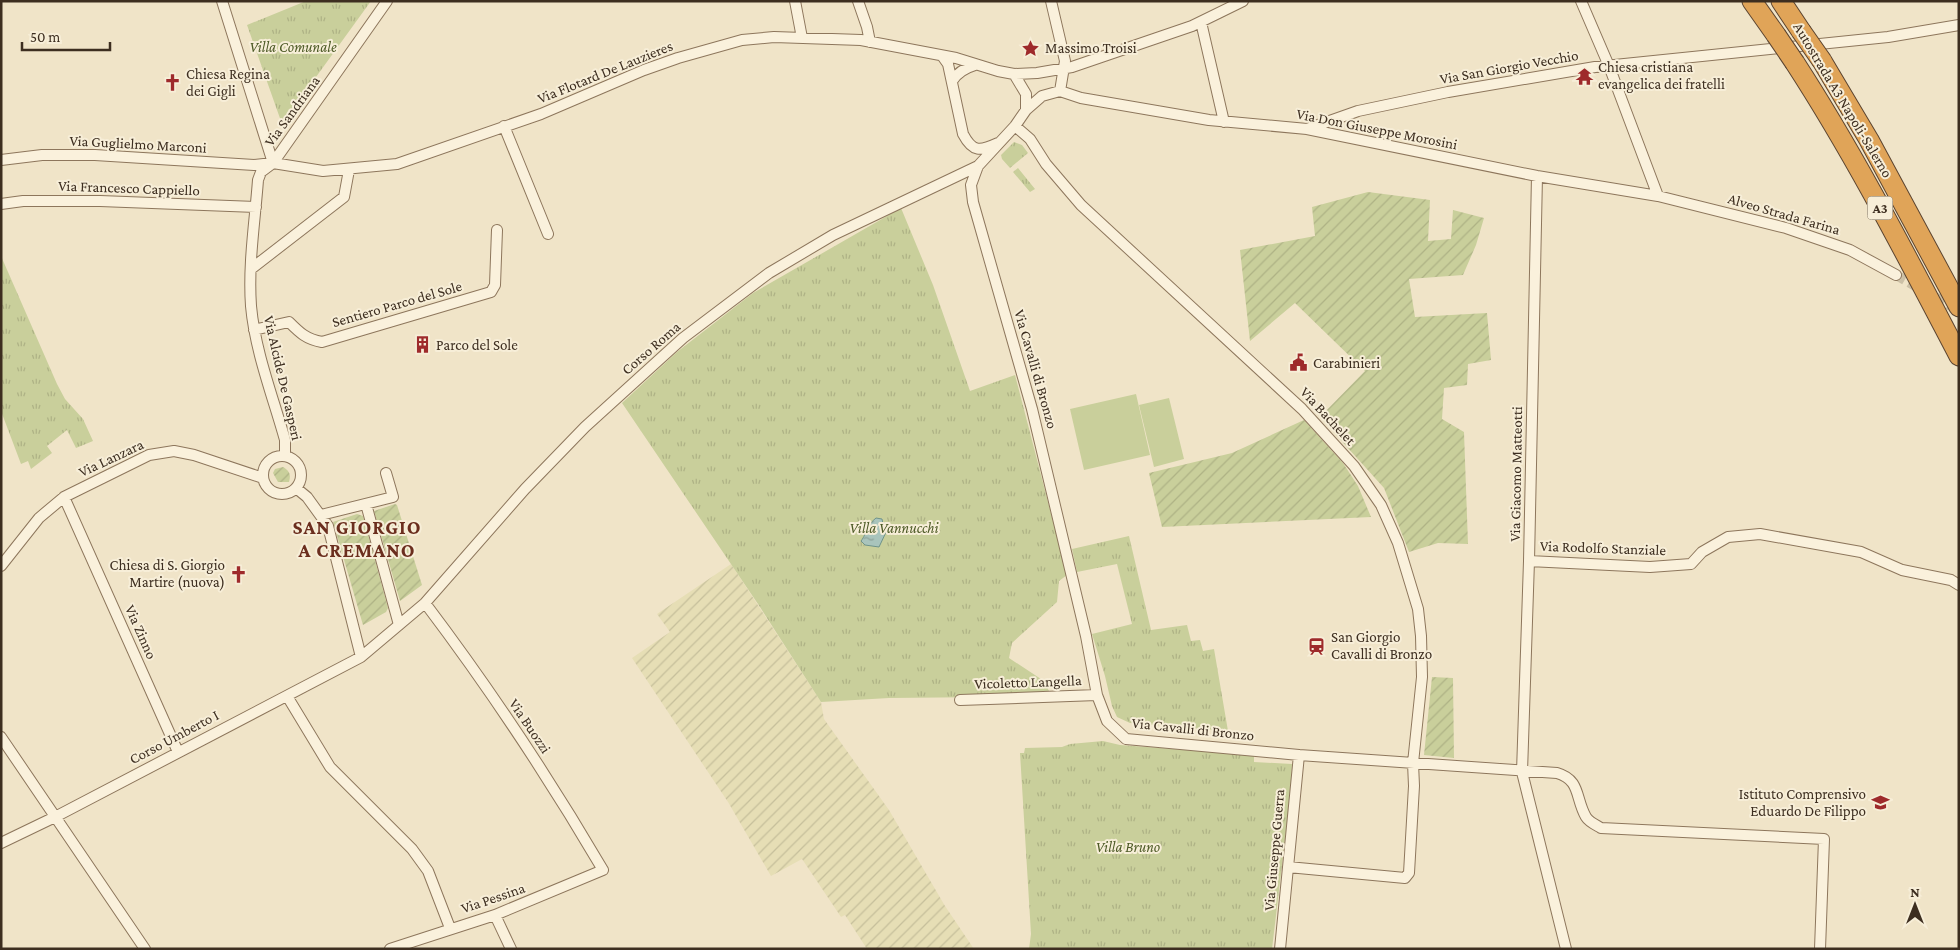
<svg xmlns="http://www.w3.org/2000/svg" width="1960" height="950" viewBox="0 0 1960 950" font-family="'Crimson Pro',serif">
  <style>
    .farmland { fill: url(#farmland-furrows) }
    .grass { fill: url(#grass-tufts) }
    .garden { fill: url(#garden-furrows) }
    .pitch { fill: #c9cf9b }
    .water { fill: url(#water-ripples); stroke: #6f938a }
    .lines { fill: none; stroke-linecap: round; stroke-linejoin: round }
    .minor-tunnel { stroke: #ccc0a6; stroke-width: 10; stroke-dasharray: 10 5; stroke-linecap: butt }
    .minor-casing { stroke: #8d765c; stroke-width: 12 }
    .motorway-casing { stroke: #5b4430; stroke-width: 21 }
    .minor { stroke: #faf1dc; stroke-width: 10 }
    .motorway { stroke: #e0a458; stroke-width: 19 }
    .motorway-bridge-casing { stroke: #5b4430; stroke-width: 21; stroke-linecap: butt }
    .motorway-bridge { stroke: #e0a458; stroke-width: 19 }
    .labels { text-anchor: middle; stroke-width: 4; stroke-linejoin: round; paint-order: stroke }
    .shield { fill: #f7eed8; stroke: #756857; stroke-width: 1 }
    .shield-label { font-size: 14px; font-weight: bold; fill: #3d2e20 }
    .park-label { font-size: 15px; font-style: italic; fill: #4d5a26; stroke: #f7eed8 }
    .poi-label { font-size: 15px; fill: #3d2e20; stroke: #f7eed8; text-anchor: start }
    .street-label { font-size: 15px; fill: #3d2e20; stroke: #f7eed8 }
    .district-label { font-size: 20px; font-weight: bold; letter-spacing: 1px; fill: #6b2e1e; stroke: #f7eed8 }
  </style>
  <defs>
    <pattern id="farmland-furrows" width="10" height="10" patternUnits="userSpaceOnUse" patternTransform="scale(1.25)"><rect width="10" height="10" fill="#e6deb5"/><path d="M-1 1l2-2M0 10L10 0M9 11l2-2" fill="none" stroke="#c6bf9b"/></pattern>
    <pattern id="grass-tufts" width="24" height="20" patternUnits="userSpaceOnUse" patternTransform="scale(1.25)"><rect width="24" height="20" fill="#c9cf9b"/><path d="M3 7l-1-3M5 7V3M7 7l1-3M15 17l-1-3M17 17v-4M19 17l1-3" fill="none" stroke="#aeb285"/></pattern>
    <pattern id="garden-furrows" width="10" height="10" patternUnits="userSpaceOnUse" patternTransform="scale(1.25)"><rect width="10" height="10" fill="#c9cf9b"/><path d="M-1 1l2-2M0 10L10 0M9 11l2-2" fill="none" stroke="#aeb285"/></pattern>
    <pattern id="water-ripples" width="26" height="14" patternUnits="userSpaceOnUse" patternTransform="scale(1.25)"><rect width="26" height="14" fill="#a9c4bc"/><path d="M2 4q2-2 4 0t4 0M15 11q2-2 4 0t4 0" fill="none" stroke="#8ba098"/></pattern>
  </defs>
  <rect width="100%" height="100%" fill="#f0e4c8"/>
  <path class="farmland" d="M731,564L821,702L824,719L889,810L945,906L974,949H867L845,915L841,917L802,859L771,876L728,802L632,658L670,632L657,614Z"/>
  <path class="grass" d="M306,1H371L282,124L247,25Z
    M1014,142L1022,145L1028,153L1010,168L1002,159L1001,155Z
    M1018,168L1035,189L1030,192L1013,172Z
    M901,208L933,285L970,391L1015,375L1067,575L1059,581L1057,602L1012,643L1009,658L1044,681L1049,691L991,697L889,698L821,702L758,604L622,403L677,352L753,293Z
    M1,256L57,384L65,399L83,419L93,441L76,448L67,430L47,446L52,453L31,469L28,461L21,464L1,411Z
    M1129,536L1151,630L1187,625L1191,641L1200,640L1203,651L1214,649L1228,731L1130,723L1117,717L1112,706L1105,676L1092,634L1132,624L1117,564L1077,572L1072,549Z
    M1103,741L1120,745L1254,755V762L1292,764L1291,789L1272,949H1029L1031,934L1020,753H1024L1025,748L1062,747L1070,744Z"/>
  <path class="garden" d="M1368,192L1430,200L1428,241L1451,239L1453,210L1484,218L1476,245L1463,275L1409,279L1415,317L1487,313L1491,360L1468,364L1467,385L1444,388L1442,419L1464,432L1468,544L1438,543L1409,552L1384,488L1320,417L1365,371L1295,303L1250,341L1240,250L1315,236L1312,207Z
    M1304,420L1343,463L1358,486L1371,517L1162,527L1149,473L1232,453Z
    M283,467C290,471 291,475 289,482H278L273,473L275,469Z
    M395,504L397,505L422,585L400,601L374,511Z
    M357,514L363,516L388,608L386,612L363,625L333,522Z
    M1432,677L1453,678L1454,758L1424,755Z"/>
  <path class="pitch" d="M1136,394L1150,455L1084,470L1070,409Z
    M1169,398L1184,459L1154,467L1139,405Z"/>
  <path class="water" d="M876,518L882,519L883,524L888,528L879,547L865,545L861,541C868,532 863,529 876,518Z"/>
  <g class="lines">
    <path class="minor-tunnel" d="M1896,275L1958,310"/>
    <defs>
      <path id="minor" d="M222,1L273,163
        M795,1L802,38
        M858,1L867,27L870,42
        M1051,1L1065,61L1060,91
        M1581,1L1609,66L1658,196
        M1201,22L1224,122
        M943,57L948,64L963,134C973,153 980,151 998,143
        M1014,74L1026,94V110
        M952,81C957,73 965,68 975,65
        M1060,91L1042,96L1026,110L1015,126L978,166L971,185L973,202L1032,409L1086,636L1097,695L1107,721L1126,739L1299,755L1557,773C1581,780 1575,798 1586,817C1589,822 1596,825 1601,828L1824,839L1820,949
        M1060,91L1081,98L1209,120L1307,129L1537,176L1658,196L1786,228L1850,250L1896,275
        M504,126L548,234
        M1015,126L1030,139L1046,164L1081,205L1302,409L1354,466L1381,505L1398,543L1418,609L1421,636L1422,677L1413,763L1414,786L1409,873L1405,878L1288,867
        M1307,129L1358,111L1448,92L1595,67L1888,37L1959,25
        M1,160L42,155H95L254,165L273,163L323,171L397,164L541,114L644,70L678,58L742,40L774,37L861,40L956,58L998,71L1014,74L1037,73L1072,67L1192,26L1243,1
        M1537,176L1529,561L1522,772L1566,949
        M1,204L23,201H100L256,207
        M251,269L344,197L349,170
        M254,330L289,322C300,333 306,339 322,342L491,292L495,285L497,230
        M285,456V440C273,397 255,351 251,306C248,264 255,221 258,180L261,172L273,163L387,1
        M263 475a19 19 0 1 1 38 0a19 19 0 1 1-38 0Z
        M296,488L307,497L328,526L361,657
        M64,497L178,752
        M366,504L399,625
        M321,515L393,497L386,473
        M1529,561L1650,567L1691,564L1702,552L1728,537L1760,534L1861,552L1902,570L1951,580L1959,585
        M1,566L39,518L64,497L149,455L174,451L194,455L263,478
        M287,696L330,767L412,849L428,871L450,928
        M960,700L1097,695
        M1,737L145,949
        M1,843L55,817L361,657L425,603L525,489L585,427L683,338L769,273L833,235L978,166
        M495,915L511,949
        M390,949L495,915L603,870C549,778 490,689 425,603
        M1280,949L1299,755"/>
      <path id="motorway" d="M1752,1L1776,35
        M1781,1L1801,31
        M1822,61L1869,140L1959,307
        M1795,63C1856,157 1907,257 1959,356"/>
    </defs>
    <use href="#minor" class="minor-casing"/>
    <use href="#motorway" class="motorway-casing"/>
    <use href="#minor" class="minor"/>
    <use href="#motorway" class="motorway"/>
    <defs>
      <path id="motorway-bridge" d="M1801,31L1822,61
        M1776,35L1795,63"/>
    </defs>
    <use href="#motorway-bridge" class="motorway-bridge-casing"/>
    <use href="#motorway-bridge" class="motorway-bridge"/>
  </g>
  <defs>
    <symbol id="sight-bare" viewBox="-9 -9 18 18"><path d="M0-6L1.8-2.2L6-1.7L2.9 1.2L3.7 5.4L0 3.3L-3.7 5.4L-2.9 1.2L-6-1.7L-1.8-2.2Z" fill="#9e2a2b" stroke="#f7eed8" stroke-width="2.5" paint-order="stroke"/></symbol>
    <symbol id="temple-bare" viewBox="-9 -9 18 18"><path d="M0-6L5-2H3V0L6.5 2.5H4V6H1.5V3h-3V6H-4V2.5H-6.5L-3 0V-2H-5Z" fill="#9e2a2b" stroke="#f7eed8" stroke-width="2.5" paint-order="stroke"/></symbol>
    <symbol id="church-bare" viewBox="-9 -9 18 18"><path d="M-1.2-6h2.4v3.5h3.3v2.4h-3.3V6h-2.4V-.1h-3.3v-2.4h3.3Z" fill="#9e2a2b" stroke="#f7eed8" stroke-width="2.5" paint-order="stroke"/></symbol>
    <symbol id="building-bare" viewBox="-9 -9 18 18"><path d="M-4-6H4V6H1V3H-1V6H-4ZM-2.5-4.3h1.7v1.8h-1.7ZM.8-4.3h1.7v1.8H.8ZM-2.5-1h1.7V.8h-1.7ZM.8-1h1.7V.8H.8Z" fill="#9e2a2b" stroke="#f7eed8" stroke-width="2.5" paint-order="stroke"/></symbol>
    <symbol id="civic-bare" viewBox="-9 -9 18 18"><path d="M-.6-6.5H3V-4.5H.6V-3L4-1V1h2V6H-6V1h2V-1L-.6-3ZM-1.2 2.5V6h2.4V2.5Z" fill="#9e2a2b" stroke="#f7eed8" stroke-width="2.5" paint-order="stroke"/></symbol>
    <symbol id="station-bare" viewBox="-9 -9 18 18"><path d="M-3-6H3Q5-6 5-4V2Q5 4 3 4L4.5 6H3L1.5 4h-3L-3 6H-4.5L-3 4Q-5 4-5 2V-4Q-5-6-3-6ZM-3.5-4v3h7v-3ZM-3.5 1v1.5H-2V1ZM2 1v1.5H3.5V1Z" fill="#9e2a2b" stroke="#f7eed8" stroke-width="2.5" paint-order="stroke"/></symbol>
    <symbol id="school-bare" viewBox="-9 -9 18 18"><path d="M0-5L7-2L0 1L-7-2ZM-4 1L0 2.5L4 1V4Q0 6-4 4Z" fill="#9e2a2b" stroke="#f7eed8" stroke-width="2.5" paint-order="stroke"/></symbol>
  </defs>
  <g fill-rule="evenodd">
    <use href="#sight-bare" x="1018" y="36" width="25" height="25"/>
    <use href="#temple-bare" x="1572" y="64" width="25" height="25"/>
    <use href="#church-bare" x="160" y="70" width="25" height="25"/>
    <use href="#building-bare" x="410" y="332" width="25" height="25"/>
    <use href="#civic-bare" x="1286" y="350" width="25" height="25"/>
    <use href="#church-bare" x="226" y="562" width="25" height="25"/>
    <use href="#station-bare" x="1304" y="634" width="25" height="25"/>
    <use href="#school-bare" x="1868" y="790" width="25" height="25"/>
  </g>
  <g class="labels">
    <rect class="shield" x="1867.5" y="196.5" width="25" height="23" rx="4"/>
    <g class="shield-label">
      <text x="1880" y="213">A3</text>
    </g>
    <g class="park-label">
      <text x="293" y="52">Villa Comunale</text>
      <text x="894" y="533">Villa Vannucchi</text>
      <text x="1128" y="852">Villa Bruno</text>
    </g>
    <g class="poi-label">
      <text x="1045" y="53">Massimo Troisi</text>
      <text x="1598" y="72">Chiesa cristiana<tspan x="1598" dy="17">evangelica dei fratelli</tspan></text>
      <text x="186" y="79">Chiesa Regina<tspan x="186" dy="17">dei Gigli</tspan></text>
      <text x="436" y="350">Parco del Sole</text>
      <text x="1313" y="368">Carabinieri</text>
      <text x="225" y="570" text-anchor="end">Chiesa di S. Giorgio<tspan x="225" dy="17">Martire (nuova)</tspan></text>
      <text x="1331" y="642">San Giorgio<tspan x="1331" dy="17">Cavalli di Bronzo</tspan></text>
      <text x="1866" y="799" text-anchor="end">Istituto Comprensivo<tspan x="1866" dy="17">Eduardo De Filippo</tspan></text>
    </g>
    <g class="street-label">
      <text transform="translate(1509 67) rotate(-10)" y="5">Via San Giorgio Vecchio</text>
      <text transform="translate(605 72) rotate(-22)" y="5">Via Flotard De Lauzieres</text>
      <text transform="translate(1843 100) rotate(59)" y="5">Autostrada A3 Napoli-Salerno</text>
      <text transform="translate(292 111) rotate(-54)" y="5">Via Sandriana</text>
      <text transform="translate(1377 129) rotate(11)" y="5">Via Don Giuseppe Morosini</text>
      <text transform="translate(138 144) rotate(3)" y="5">Via Guglielmo Marconi</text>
      <text transform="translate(129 188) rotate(2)" y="5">Via Francesco Cappiello</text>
      <text transform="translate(1784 214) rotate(16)" y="5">Alveo Strada Farina</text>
      <text transform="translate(397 304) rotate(-16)" y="5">Sentiero Parco del Sole</text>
      <text transform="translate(651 348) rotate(-41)" y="5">Corso Roma</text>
      <text transform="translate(1036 369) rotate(74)" y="5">Via Cavalli di Bronzo</text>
      <text transform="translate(283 378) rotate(77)" y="5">Via Alcide De Gasperi</text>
      <text transform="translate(1328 416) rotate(47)" y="5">Via Bachelet</text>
      <text transform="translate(111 458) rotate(-25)" y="5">Via Lanzara</text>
      <text transform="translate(1516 474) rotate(-89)" y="5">Via Giacomo Matteotti</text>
      <text transform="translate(1603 548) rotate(2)" y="5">Via Rodolfo Stanziale</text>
      <text transform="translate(141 632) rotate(66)" y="5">Via Zinno</text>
      <text transform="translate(1028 682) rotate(-2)" y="5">Vicoletto Langella</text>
      <text transform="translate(530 726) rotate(56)" y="5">Via Buozzi</text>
      <text transform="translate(1193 729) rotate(6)" y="5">Via Cavalli di Bronzo</text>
      <text transform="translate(174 737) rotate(-28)" y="5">Corso Umberto I</text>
      <text transform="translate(1274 850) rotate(-85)" y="5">Via Giuseppe Guerra</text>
      <text transform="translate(493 898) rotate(-19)" y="5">Via Pessina</text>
    </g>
    <g class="district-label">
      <text x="357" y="534">SAN GIORGIO<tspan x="357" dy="23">A CREMANO</tspan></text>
    </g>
  </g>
  <rect width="1960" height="950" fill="none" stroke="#3d2e20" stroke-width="5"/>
  <g transform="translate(1915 905)" stroke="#f7eed8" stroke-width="4" paint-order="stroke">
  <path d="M0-4L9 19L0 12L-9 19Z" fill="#3d2e20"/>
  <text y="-8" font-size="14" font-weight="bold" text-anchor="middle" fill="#3d2e20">N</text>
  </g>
  <path d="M22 42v8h88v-8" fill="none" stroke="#3d2e20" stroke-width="2.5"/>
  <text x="30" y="42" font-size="15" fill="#3d2e20" stroke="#f7eed8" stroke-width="4" paint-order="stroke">50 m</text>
</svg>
